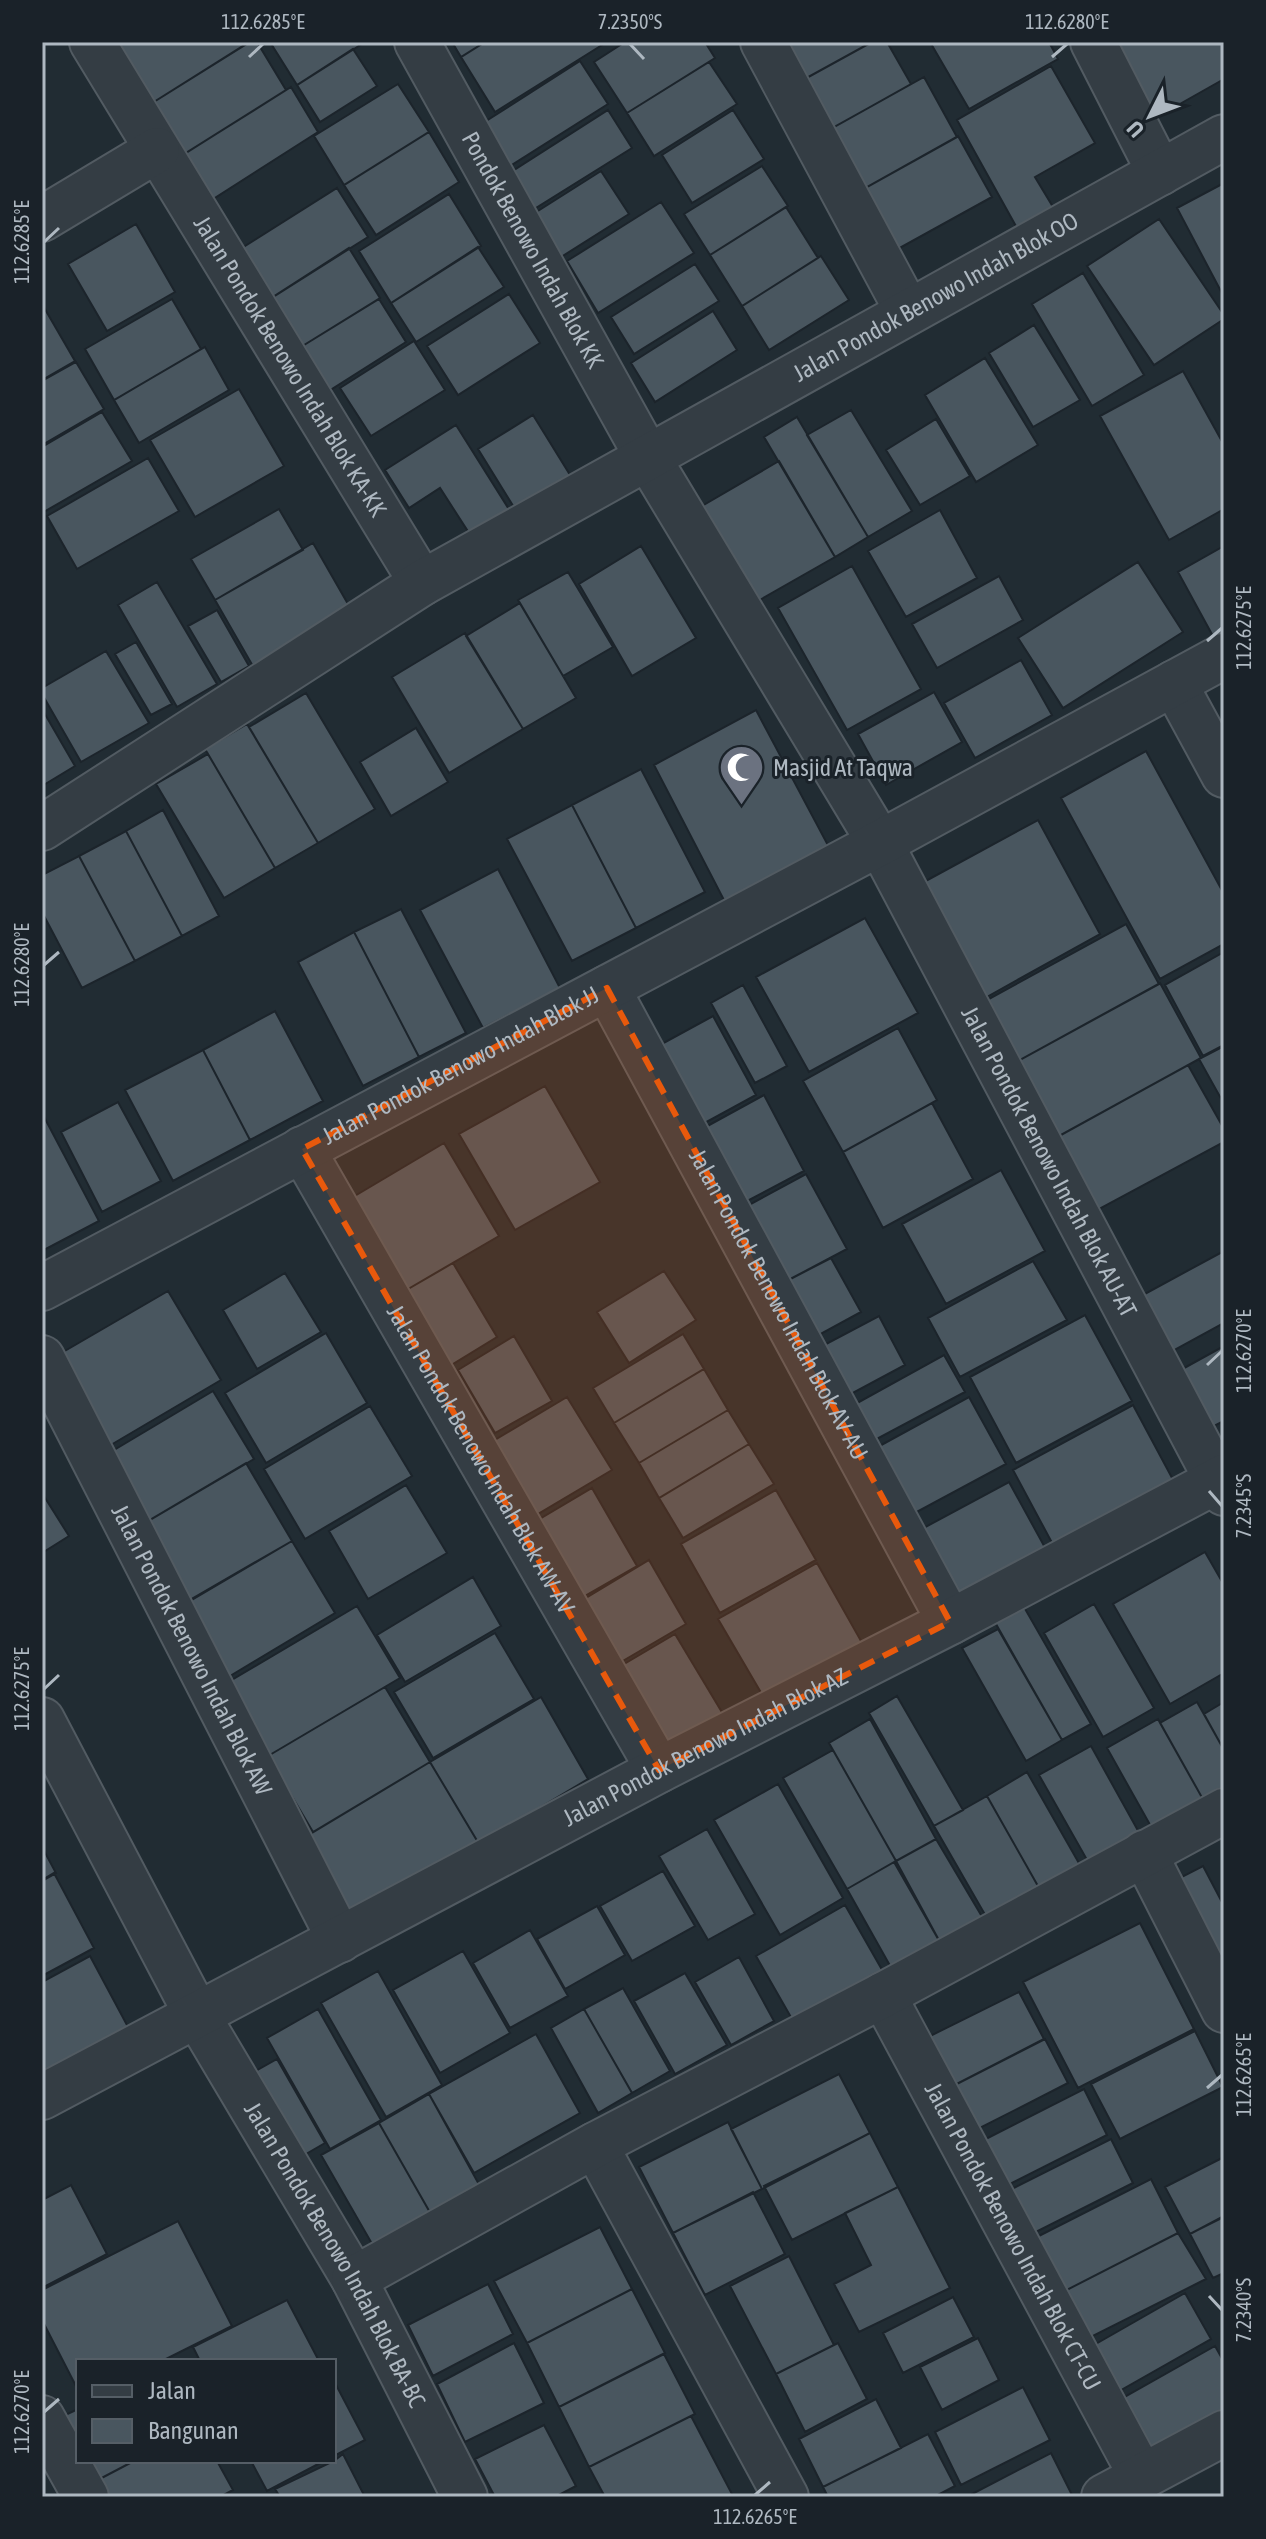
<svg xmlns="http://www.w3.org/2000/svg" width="1266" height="2539" viewBox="0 0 1266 2539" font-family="'Asap Condensed',sans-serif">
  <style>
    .building { fill: #49565f; stroke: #1c242b; stroke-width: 2 }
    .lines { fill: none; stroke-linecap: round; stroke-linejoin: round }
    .minor-casing { stroke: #525b62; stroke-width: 48 }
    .minor { stroke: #343d44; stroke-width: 44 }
    .marked { fill: #e8590c; fill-opacity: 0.2; stroke: #e8590c; stroke-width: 6; stroke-dasharray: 16 10; stroke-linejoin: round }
    .ticks { fill: none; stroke: #aeb8c1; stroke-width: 3 }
    .labels { text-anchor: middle; stroke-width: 6; stroke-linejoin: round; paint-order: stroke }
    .street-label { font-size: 24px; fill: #aeb8c1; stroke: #1a2229 }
    .poi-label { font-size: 24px; fill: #aeb8c1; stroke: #1a2229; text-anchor: start }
    .neatline { fill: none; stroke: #aeb8c1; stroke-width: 3 }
    .ticks-label { font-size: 20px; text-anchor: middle; fill: #aeb8c1 }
  </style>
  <rect width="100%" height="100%" fill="#212c33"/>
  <path class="building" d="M124,42H249L149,105L113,49Z
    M250,42H257L286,90L181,156L149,105Z
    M270,42H365L297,85Z
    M452,42H485L461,57Z
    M485,42H600L602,45L495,112L461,57Z
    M625,42H705L715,58L627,113L594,62Z
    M767,42H872L792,86Z
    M872,42H887L911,84L820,135L792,86Z
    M930,42H1049L1058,59L969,109Z
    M1120,42H1224V79L1155,118L1114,45Z
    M353,49L377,86L320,122L297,85Z
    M580,61L608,104L510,166L483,123Z
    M709,62L737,104L654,156L627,113Z
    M1051,66L1095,143L1035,177L1053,207L1017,228L957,120Z
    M924,77L957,137L853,195L820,135Z
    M398,84L429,132L344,185L314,136Z
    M291,87L318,132L210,201L181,156Z
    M608,110L632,148L531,211L508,174Z
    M733,110L764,159L692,203L662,155Z
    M429,132L459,182L376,235L344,185Z
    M958,136L992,197L887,255L853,195Z
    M762,166L788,206L710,255L684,214Z
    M601,171L629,214L558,259L530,216Z
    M1224,183V297L1177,208Z
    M337,188L368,237L265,302L234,253Z
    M449,194L481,246L391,303L359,251Z
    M661,202L694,253L598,313L567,261Z
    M786,207L818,258L742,306L710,255Z
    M1159,219L1224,315V319L1154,365L1087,266Z
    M136,224L175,292L107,331L68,264Z
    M478,247L504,287L416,342L391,303Z
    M349,248L380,298L296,350L265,302Z
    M821,256L849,300L769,350L742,306Z
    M695,264L719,301L634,354L611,317Z
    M1083,273L1144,375L1092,406L1032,304Z
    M509,294L540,343L458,395L427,346Z
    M172,299L201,349L114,400L85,349Z
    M379,299L406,342L324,394L296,350Z
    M42,304L75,361L42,380Z
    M713,311L737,350L655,402L631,363Z
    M1034,325L1080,400L1033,427L989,353Z
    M414,341L445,390L371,436L340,388Z
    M205,347L229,390L139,443L114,400Z
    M985,358L1038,445L976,482L925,395Z
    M76,362L104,409L42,445V381Z
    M1183,371L1224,445V509L1169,540L1100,416Z
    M239,389L284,466L195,517L150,440Z
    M851,410L912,511L868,537L807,435Z
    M102,412L132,461L42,513V447Z
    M533,415L575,483L520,517L478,449Z
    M797,417L868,537L835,557L764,437Z
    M936,419L970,476L920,505L886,450Z
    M456,425L510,511L471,536L440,488L409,508L385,470Z
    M148,458L179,511L77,569L47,516Z
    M779,461L835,557L758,601L702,506Z
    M279,509L303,550L215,600L191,559Z
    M940,510L977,578L906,617L868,551Z
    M313,543L356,618L258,675L215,600Z
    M641,546L696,638L632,676L579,584Z
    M1224,546V632L1214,638L1178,572Z
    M1138,562L1183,632L1063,708L1018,638Z
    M852,566L921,689L847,730L778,608Z
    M568,572L613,647L563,676L518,600Z
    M999,576L1023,620L937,668L912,624Z
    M157,582L217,684L177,707L118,605Z
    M520,603L576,698L523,729L466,636Z
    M217,610L249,666L221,682L188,626Z
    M465,633L523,729L449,773L392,677Z
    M136,642L172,704L151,715L115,654Z
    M106,651L149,723L81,762L42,694V688Z
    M1021,660L1052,715L975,758L944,703Z
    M934,692L962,742L886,785L858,734Z
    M306,693L375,809L318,843L249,727Z
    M42,709L75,766L42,786Z
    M756,710L830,849L726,904L654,765Z
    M247,724L318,843L275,868L205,749Z
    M416,728L448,782L391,816L360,762Z
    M1146,751L1224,894V944L1160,979L1061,798Z
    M208,754L275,868L224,898L156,784Z
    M641,769L705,892L636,928L572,805Z
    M572,805L636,928L572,961L507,839Z
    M163,810L219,916L182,936L126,831Z
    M1038,820L1100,934L985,998L922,883Z
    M126,831L182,936L135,961L79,856Z
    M79,856L135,961L82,988L42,912V875Z
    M498,869L560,988L483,1028L420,910Z
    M401,909L466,1033L419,1057L354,932Z
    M865,918L918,1013L809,1072L756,977Z
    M1126,924L1159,984L1009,1066L976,1006Z
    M354,932L419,1057L363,1086L298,962Z
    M1224,952V1045L1203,1056L1165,985Z
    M1160,983L1201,1058L1050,1141L1009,1066Z
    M743,985L787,1066L755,1083L711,1003Z
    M275,1011L323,1101L250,1140L203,1050Z
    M713,1016L756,1095L690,1131L647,1052Z
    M898,1028L937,1100L843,1152L803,1081Z
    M1224,1046V1104L1199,1059Z
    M203,1050L250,1140L173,1181L125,1090Z
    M1188,1065L1224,1129V1142L1090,1214L1050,1141Z
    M545,1086L600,1182L515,1230L459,1134Z
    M764,1095L804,1171L732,1209L691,1135Z
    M118,1102L161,1181L102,1212L61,1132Z
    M932,1103L973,1179L883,1228L843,1152Z
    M42,1113L99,1221L42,1251Z
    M444,1143L499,1236L403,1292L348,1200Z
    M1001,1170L1045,1251L946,1304L902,1224Z
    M806,1174L847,1249L777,1286L736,1212Z
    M1224,1251V1323L1160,1358L1130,1302Z
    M831,1258L861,1312L806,1342L777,1286Z
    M1033,1261L1067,1320L960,1377L928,1318Z
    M453,1263L497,1337L448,1367L403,1292Z
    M664,1271L696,1320L629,1363L597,1312Z
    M285,1273L321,1332L257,1369L223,1310Z
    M168,1291L221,1380L104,1449L51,1359Z
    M1085,1315L1132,1401L1016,1463L970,1377Z
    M879,1316L905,1365L836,1402L809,1353Z
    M326,1333L367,1403L266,1463L225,1393Z
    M683,1334L704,1369L614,1423L593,1388Z
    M514,1336L552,1401L495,1433L458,1370Z
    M1224,1346V1421L1208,1429L1177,1372Z
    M944,1355L965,1392L858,1449L839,1413Z
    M704,1369L728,1410L639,1463L614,1423Z
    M213,1391L254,1459L138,1527L99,1459Z
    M567,1397L612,1470L521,1524L478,1450Z
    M969,1397L1006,1464L900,1521L863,1455Z
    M1133,1405L1178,1489L1058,1554L1013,1470Z
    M370,1406L412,1476L305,1539L264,1469Z
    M728,1410L749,1444L659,1498L639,1463Z
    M749,1444L774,1484L683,1538L659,1498Z
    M246,1463L292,1541L185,1604L138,1527Z
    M1009,1482L1048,1553L944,1609L905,1538Z
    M406,1485L447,1553L368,1599L329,1531Z
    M592,1488L637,1566L583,1597L538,1520Z
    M776,1490L816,1560L720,1613L681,1544Z
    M42,1493L69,1536L42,1553Z
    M292,1541L335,1613L225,1679L181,1605Z
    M1205,1552L1224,1585V1673L1170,1704L1113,1604Z
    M649,1560L686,1624L609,1669L571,1607Z
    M817,1563L865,1648L767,1703L718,1619Z
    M473,1577L501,1626L405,1682L377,1635Z
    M1020,1600L1091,1724L1062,1740L992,1617Z
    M1094,1604L1154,1708L1103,1737L1044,1633Z
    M357,1606L400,1678L268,1756L225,1684Z
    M998,1629L1062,1740L1026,1761L962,1648Z
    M495,1633L534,1699L433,1758L394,1692Z
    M675,1634L723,1714L661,1751L614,1670Z
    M385,1687L430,1762L313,1832L268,1756Z
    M897,1696L963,1810L934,1826L869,1713Z
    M541,1697L588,1779L479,1844L430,1762Z
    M1197,1702L1224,1750V1802L1209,1810L1160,1723Z
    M1224,1702V1750L1204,1714Z
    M870,1719L936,1839L896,1861L829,1743Z
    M1158,1719L1209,1810L1158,1839L1107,1748Z
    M1091,1746L1146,1845L1095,1874L1039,1775Z
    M833,1750L896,1861L847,1889L783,1778Z
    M430,1762L482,1849L353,1925L302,1839Z
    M1027,1772L1088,1879L1047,1902L987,1796Z
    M778,1784L843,1898L780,1935L714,1820Z
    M987,1796L1047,1902L995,1932L934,1826Z
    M707,1829L755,1914L708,1940L659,1856Z
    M936,1839L984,1920L941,1944L896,1861Z
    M42,1847L56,1873L42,1881Z
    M894,1862L941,1944L893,1971L847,1889Z
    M1203,1866L1224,1906V1962L1166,1885Z
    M663,1871L695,1926L632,1961L600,1906Z
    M54,1873L94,1948L42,1976V1880Z
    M845,1905L885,1975L796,2026L756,1956Z
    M597,1906L625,1955L565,1989L537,1939Z
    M1140,1923L1194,2029L1078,2088L1023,1982Z
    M530,1930L568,1996L510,2028L473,1963Z
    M463,1951L510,2033L440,2073L393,1990Z
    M90,1956L135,2040L52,2083L42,2064V1982Z
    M739,1957L774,2021L731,2045L695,1982Z
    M378,1971L442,2085L386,2117L321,2003Z
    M685,1973L727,2045L675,2074L634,2001Z
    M623,1988L670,2071L632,2093L584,2009Z
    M1019,1992L1044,2039L945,2090L920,2041Z
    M318,2009L381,2120L330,2149L267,2038Z
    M584,2009L632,2093L598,2113L551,2028Z
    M1195,2031L1223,2087L1120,2139L1091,2084Z
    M536,2034L580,2113L474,2173L429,2094Z
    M1045,2039L1068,2083L968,2134L945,2090Z
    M277,2059L325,2143L287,2165L238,2081Z
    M839,2074L870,2133L762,2189L731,2129Z
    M1084,2089L1107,2135L998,2190L974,2145Z
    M429,2094L481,2188L432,2216L379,2123Z
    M728,2122L762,2189L673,2233L639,2167Z
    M379,2123L432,2216L375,2249L321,2155Z
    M870,2133L898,2187L792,2240L764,2186Z
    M1111,2139L1133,2183L1022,2239L1000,2195Z
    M1224,2157V2217L1190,2234L1165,2187Z
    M1151,2179L1178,2233L1053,2297L1025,2243Z
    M71,2185L107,2254L42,2288V2200Z
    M898,2187L950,2288L859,2332L834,2284L871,2265L845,2213Z
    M753,2192L785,2254L705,2295L673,2233Z
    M1224,2216V2273L1213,2278L1190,2234Z
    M178,2221L232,2326L162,2361H78V2390L42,2320V2290Z
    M600,2227L632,2289L527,2343L494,2281Z
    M1178,2233L1206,2279L1077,2344L1053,2297Z
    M789,2256L834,2345L776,2374L730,2286Z
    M488,2284L513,2334L433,2376L408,2325Z
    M632,2289L665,2353L559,2407L527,2343Z
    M1185,2293L1211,2339L1107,2398L1080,2353Z
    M953,2297L974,2337L903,2373L883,2333Z
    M287,2300L319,2361H200L193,2347Z
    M978,2338L999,2380L942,2410L920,2367Z
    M514,2343L544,2403L465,2442L437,2384Z
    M838,2343L867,2399L805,2432L776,2374Z
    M1215,2346L1224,2362V2423L1142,2470L1107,2407Z
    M664,2354L695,2414L589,2467L559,2407Z
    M334,2381L365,2440L334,2456Z
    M1023,2387L1050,2440L961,2485L935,2432Z
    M876,2399L901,2448L823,2487L799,2439Z
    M78,2409V2451L61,2417Z
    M691,2416L733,2496L605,2497L589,2467Z
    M544,2425L576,2486L555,2497H495L475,2459Z
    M928,2434L955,2486L934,2497H828L823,2487Z
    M1051,2453L1073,2497H973L972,2494Z
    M343,2454L365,2497H280L275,2489L334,2461Z
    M83,2461H134L94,2482Z
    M134,2461H217L233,2490L220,2497H102L94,2482Z
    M251,2461H324L267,2491Z"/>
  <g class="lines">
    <defs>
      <g id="minor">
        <path id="s1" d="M92,42L422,583"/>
        <path id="s2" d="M417,42L648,458L880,843L1224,1493"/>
        <path d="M763,42L908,312"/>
        <path d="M1093,42L1160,173"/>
        <path d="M42,219L157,150"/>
        <path d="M1174,683L1224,775"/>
        <path id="s3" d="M42,828L422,583L1224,137"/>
        <path id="s4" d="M607,988L950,1622"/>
        <path id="s5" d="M302,1149L659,1770"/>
        <path id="s6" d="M42,1288L880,843L1224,656"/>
        <path id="s7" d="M42,1358L340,1940"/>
        <path id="s8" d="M42,1720L197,2015L354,2279L465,2497"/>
        <path d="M1144,1853L1224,2010"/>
        <path id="s9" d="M883,1995L1142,2477"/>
        <path id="s10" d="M42,2097L659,1770L950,1622L1224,1477"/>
        <path d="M595,2145L786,2497"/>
        <path d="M354,2279L595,2145L883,1995L1224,1811"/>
        <path d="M42,2418L86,2497"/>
        <path d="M1104,2497L1224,2433"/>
      </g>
    </defs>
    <use href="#minor" class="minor-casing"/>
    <use href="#minor" class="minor"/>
  </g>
  <path class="marked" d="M607,988L950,1622L659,1770L302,1149Z"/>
  <path class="ticks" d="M630,44L644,59M249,57L263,44M1052,57L1067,44M44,242L59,228M1207,641L1222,628M44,965L59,952M1207,1365L1222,1351M1209,1491L1222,1506M44,1689L59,1675M1207,2088L1222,2075M1209,2296L1222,2310M44,2412L59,2399M755,2495L770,2482"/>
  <defs>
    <symbol id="mosque-pin" viewBox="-11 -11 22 30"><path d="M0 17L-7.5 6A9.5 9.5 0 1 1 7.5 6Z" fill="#6b7280" stroke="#1a2229"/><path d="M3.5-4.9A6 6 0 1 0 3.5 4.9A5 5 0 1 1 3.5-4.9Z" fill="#fff"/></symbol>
  </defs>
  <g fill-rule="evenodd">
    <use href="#mosque-pin" x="716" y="742" width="51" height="69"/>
  </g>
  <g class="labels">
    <g class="street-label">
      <text dy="8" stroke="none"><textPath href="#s2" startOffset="238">Pondok Benowo Indah Blok KK</textPath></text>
      <text dy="8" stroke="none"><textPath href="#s3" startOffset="1040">Jalan Pondok Benowo Indah Blok OO</textPath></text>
      <text dy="8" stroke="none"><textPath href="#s1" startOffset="380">Jalan Pondok Benowo Indah Blok KA-KK</textPath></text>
      <text dy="8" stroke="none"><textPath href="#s6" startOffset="474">Jalan Pondok Benowo Indah Blok JJ</textPath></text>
      <text dy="8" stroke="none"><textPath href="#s2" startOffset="1286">Jalan Pondok Benowo Indah Blok AU-AT</textPath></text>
      <text dy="8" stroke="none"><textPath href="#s4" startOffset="360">Jalan Pondok Benowo Indah Blok AV-AU</textPath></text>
      <text dy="8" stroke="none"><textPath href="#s5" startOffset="358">Jalan Pondok Benowo Indah Blok AW-AV</textPath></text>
      <text dy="8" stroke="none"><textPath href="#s7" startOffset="328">Jalan Pondok Benowo Indah Blok AW</textPath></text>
      <text dy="8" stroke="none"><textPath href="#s10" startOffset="750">Jalan Pondok Benowo Indah Blok AZ</textPath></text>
      <text dy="8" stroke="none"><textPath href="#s9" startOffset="274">Jalan Pondok Benowo Indah Blok CT-CU</textPath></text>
      <text dy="8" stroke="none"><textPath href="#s8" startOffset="610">Jalan Pondok Benowo Indah Blok BA-BC</textPath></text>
    </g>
    <g class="poi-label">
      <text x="773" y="776">Masjid At Taqwa</text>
    </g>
  </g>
  <rect width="1266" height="2539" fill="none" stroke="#1a2229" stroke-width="88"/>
  <rect x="76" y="2359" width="260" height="104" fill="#1a2229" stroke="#555e66" stroke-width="2"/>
  <rect x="92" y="2385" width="40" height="12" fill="#343d44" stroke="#555e66" stroke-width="2"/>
  <text x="148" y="2399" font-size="24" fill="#aeb8c1">Jalan</text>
  <rect x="92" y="2419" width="40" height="24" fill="#49565f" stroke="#555e66" stroke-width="2"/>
  <text x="148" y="2439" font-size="24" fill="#aeb8c1">Bangunan</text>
  <g transform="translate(1150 116) rotate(228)" stroke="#1a2229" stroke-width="6" paint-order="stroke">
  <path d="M0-6L14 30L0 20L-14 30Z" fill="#aeb8c1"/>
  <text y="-12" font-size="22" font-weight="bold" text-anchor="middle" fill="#aeb8c1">U</text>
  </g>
  <rect x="44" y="44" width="1178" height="2451" class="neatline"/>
  <g class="ticks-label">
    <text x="263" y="29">112.6285°E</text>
    <text x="630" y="29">7.2350°S</text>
    <text x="1067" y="29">112.6280°E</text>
    <text transform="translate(22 242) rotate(-90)" y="7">112.6285°E</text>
    <text transform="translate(1244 628) rotate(-90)" y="7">112.6275°E</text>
    <text transform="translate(22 965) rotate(-90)" y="7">112.6280°E</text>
    <text transform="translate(1244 1351) rotate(-90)" y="7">112.6270°E</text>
    <text transform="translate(1244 1506) rotate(-90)" y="7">7.2345°S</text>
    <text transform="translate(22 1689) rotate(-90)" y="7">112.6275°E</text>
    <text transform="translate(1244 2075) rotate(-90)" y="7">112.6265°E</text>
    <text transform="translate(1244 2310) rotate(-90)" y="7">7.2340°S</text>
    <text transform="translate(22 2412) rotate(-90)" y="7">112.6270°E</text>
    <text x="755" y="2524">112.6265°E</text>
  </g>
</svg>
